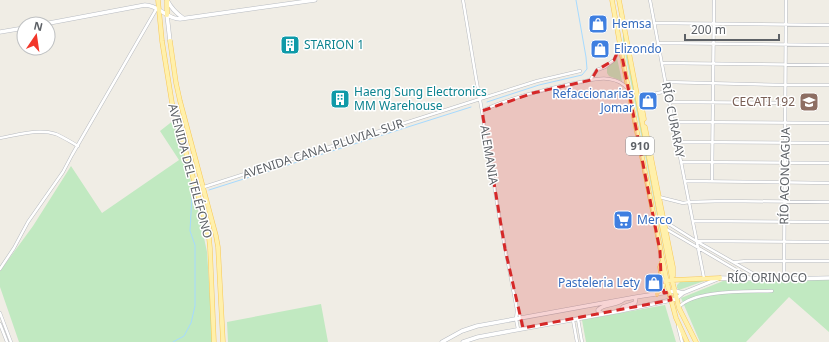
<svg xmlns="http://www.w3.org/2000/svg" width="829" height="342" viewBox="0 0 829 342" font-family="'Noto Sans',sans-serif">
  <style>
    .green { fill: #c1e9c1 }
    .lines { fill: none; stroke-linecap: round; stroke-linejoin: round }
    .stream { stroke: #a6daff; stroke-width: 1 }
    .street-casing { stroke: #b8bbc0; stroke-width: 3.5 }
    .secondary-casing { stroke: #b8bcc2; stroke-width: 4.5 }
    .primary-casing { stroke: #f8c856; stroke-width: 5 }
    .street { stroke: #fff; stroke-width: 2.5 }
    .secondary { stroke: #fff; stroke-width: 3.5 }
    .primary { stroke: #fff0ab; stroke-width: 4 }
    .marked { fill: #d62828; fill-opacity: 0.2; stroke: #d62828; stroke-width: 3; stroke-dasharray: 8 5; stroke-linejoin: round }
    .labels { text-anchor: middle; stroke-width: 3; stroke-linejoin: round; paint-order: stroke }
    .shield { fill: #fff; stroke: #8e9094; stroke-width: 1 }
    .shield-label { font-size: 11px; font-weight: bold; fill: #5d6166 }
    .shop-label { font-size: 12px; fill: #366cbe; stroke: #fff; text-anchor: start }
    .culture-label { font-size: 12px; fill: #0d838f; stroke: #fff; text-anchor: start }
    .education-label { font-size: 12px; fill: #785e54; stroke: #fff; text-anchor: end }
    .street-label { font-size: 12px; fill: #5d6166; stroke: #fff }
  </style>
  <rect width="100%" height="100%" fill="#f0ede5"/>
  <path class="green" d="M618,4L669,278L623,42V34Z
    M617,58L622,81L609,76L607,73V68Z
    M174,120L196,200L207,252L213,342H19L0,287V271L33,226L71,166L102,213L179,160L160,131Z
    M829,279V332L789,297L746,342H700L681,298L723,281Z
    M707,280L679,290L677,288V285L681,281Z
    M321,304L328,342H228L227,322Z
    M665,305L676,342H586L582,320Z"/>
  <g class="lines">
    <path class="stream" d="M487,102L539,85L582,75L587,69L586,57L576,0
      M209,190L471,107
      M173,342L184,336L191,323L195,306V245L190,231L192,196"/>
    <defs>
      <path id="street" d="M463,0L476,78L482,111L500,221L517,310L521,318L523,328
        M650,0L667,91L704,278
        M654,23L829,25
        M658,43L829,45
        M662,63L829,65
        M591,79L597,70L605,67L614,60L620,48
        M666,82L785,85H829
        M640,97L667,91
        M669,102L785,103
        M482,111C495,104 509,100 522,96C540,91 558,86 576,83C587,81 599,77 609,79C617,80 623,83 628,89
        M673,122L829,123
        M0,138C18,135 38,128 56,134C63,137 71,142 78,146
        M677,142L829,143
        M681,162L829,163
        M685,181L829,183
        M712,181L714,0
        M204,187L480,99L537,81L580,71
        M659,197L683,203L689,202L724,201L829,202
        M664,221L696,241L761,278
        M693,221L829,222
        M666,229L750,278
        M696,241L829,242
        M735,262L747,261H829
        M0,269L14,248L28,222L63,172L72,155L157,8
        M784,279L786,0
        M679,307C695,289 749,292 772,291
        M517,311L516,319L518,329
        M0,313L11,342
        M578,319L582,342
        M573,320L577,342
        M0,324L7,342
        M678,326L682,342"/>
      <path id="secondary" d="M167,0C171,8 176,13 183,18
        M167,15L170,41
        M44,24L145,5C159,5 166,19 180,19L315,0
        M0,32L24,28
        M620,311L623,307L635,303L636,297
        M603,314L598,311V310C604,303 616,306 623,300
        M442,342L462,331L477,326L636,297L675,291L683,293
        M463,342L478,337L620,311L671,300L676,299L683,293L720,278L784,279L829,278"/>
      <path id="primary" d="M158,0L162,41L172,103L198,195L209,238L210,248L214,342
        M167,0V15
        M612,0L624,67L669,292L676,318L687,342
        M619,0L673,284L679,308L696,342
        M170,41L176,83L180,101L216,236L218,247L223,342
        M640,97L644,119
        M645,127L673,267V276
        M662,282L672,280L720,278
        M657,294L662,288L663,285L660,267L662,262"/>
    </defs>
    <use href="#street" class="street-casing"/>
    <use href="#secondary" class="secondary-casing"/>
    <use href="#primary" class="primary-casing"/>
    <use href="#street" class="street"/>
    <use href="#secondary" class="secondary"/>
    <use href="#primary" class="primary"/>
  </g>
  <path class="marked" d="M620,46L660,251L661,277L664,293L669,292L671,300L523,328L505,249L482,111L533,93L591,80L597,70L614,60Z"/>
  <defs>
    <symbol id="shop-square" viewBox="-11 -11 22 22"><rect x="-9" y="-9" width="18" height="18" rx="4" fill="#3f7fe0" stroke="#fff"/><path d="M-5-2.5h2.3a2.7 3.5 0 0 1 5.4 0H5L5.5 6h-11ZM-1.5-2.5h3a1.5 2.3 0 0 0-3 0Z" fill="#fff"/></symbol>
    <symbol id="building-square" viewBox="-11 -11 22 22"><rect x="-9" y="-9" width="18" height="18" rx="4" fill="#0f9aa8" stroke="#fff"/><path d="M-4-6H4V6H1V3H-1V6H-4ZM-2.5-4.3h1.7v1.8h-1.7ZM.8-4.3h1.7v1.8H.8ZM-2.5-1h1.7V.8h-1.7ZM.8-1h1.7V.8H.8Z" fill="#fff"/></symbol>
    <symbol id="school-square" viewBox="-11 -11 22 22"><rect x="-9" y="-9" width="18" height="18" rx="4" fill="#8d6e63" stroke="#fff"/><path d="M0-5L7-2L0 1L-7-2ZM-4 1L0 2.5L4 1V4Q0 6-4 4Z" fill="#fff"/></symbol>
    <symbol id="supermarket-square" viewBox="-11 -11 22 22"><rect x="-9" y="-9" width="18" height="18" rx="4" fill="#3f7fe0" stroke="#fff"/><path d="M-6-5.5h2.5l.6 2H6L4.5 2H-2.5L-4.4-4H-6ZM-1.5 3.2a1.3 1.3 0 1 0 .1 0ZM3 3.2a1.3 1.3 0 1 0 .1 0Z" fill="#fff"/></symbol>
  </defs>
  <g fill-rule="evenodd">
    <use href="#shop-square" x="587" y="13" width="22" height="22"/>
    <use href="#building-square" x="279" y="34" width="22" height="22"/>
    <use href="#shop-square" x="589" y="38" width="22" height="22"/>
    <use href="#building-square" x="329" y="88" width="22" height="22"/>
    <use href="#shop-square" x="637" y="90" width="22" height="22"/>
    <use href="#school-square" x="798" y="91" width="22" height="22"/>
    <use href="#supermarket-square" x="612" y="209" width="22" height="22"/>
    <use href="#shop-square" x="643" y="272" width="22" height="22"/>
  </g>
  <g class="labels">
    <rect class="shield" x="626" y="137" width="28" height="18" rx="3"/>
    <g class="shield-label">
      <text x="640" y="150">910</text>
    </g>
    <g class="shop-label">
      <text x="612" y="28">Hemsa</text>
      <text x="614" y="53">Elizondo</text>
      <text x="634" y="98" text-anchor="end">Refaccionarias<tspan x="634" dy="14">Jomar</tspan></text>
      <text x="637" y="224">Merco</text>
      <text x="640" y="287" text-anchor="end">Pasteleria Lety</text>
    </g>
    <g class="culture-label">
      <text x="304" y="49">STARION 1</text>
      <text x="354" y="96">Haeng Sung Electronics<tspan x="354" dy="14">MM Warehouse</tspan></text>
    </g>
    <g class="education-label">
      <text x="795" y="106">CECATI 192</text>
    </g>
    <g class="street-label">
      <text transform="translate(673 120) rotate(79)" y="4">RÍO CURARAY</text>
      <text transform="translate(323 149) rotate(-18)" y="4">AVENIDA CANAL PLUVIAL SUR</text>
      <text transform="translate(489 155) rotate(81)" y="4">ALEMANIA</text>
      <text transform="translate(190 171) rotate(75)" y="4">AVENIDA DEL TELÉFONO</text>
      <text transform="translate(785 176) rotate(-89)" y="4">RÍO ACONCAGUA</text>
      <text x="767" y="282">RÍO ORINOCO</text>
    </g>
  </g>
  <g transform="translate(36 36) rotate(13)"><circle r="19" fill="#ffffff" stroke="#bec0c2"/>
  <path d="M0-3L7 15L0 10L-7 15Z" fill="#f23629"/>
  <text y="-6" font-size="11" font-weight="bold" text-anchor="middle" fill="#5d6166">N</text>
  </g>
  <path d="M685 34v6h94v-6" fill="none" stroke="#5d6166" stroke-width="2"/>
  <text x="691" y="34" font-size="12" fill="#5d6166" stroke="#ffffff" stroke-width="3" paint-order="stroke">200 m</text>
</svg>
